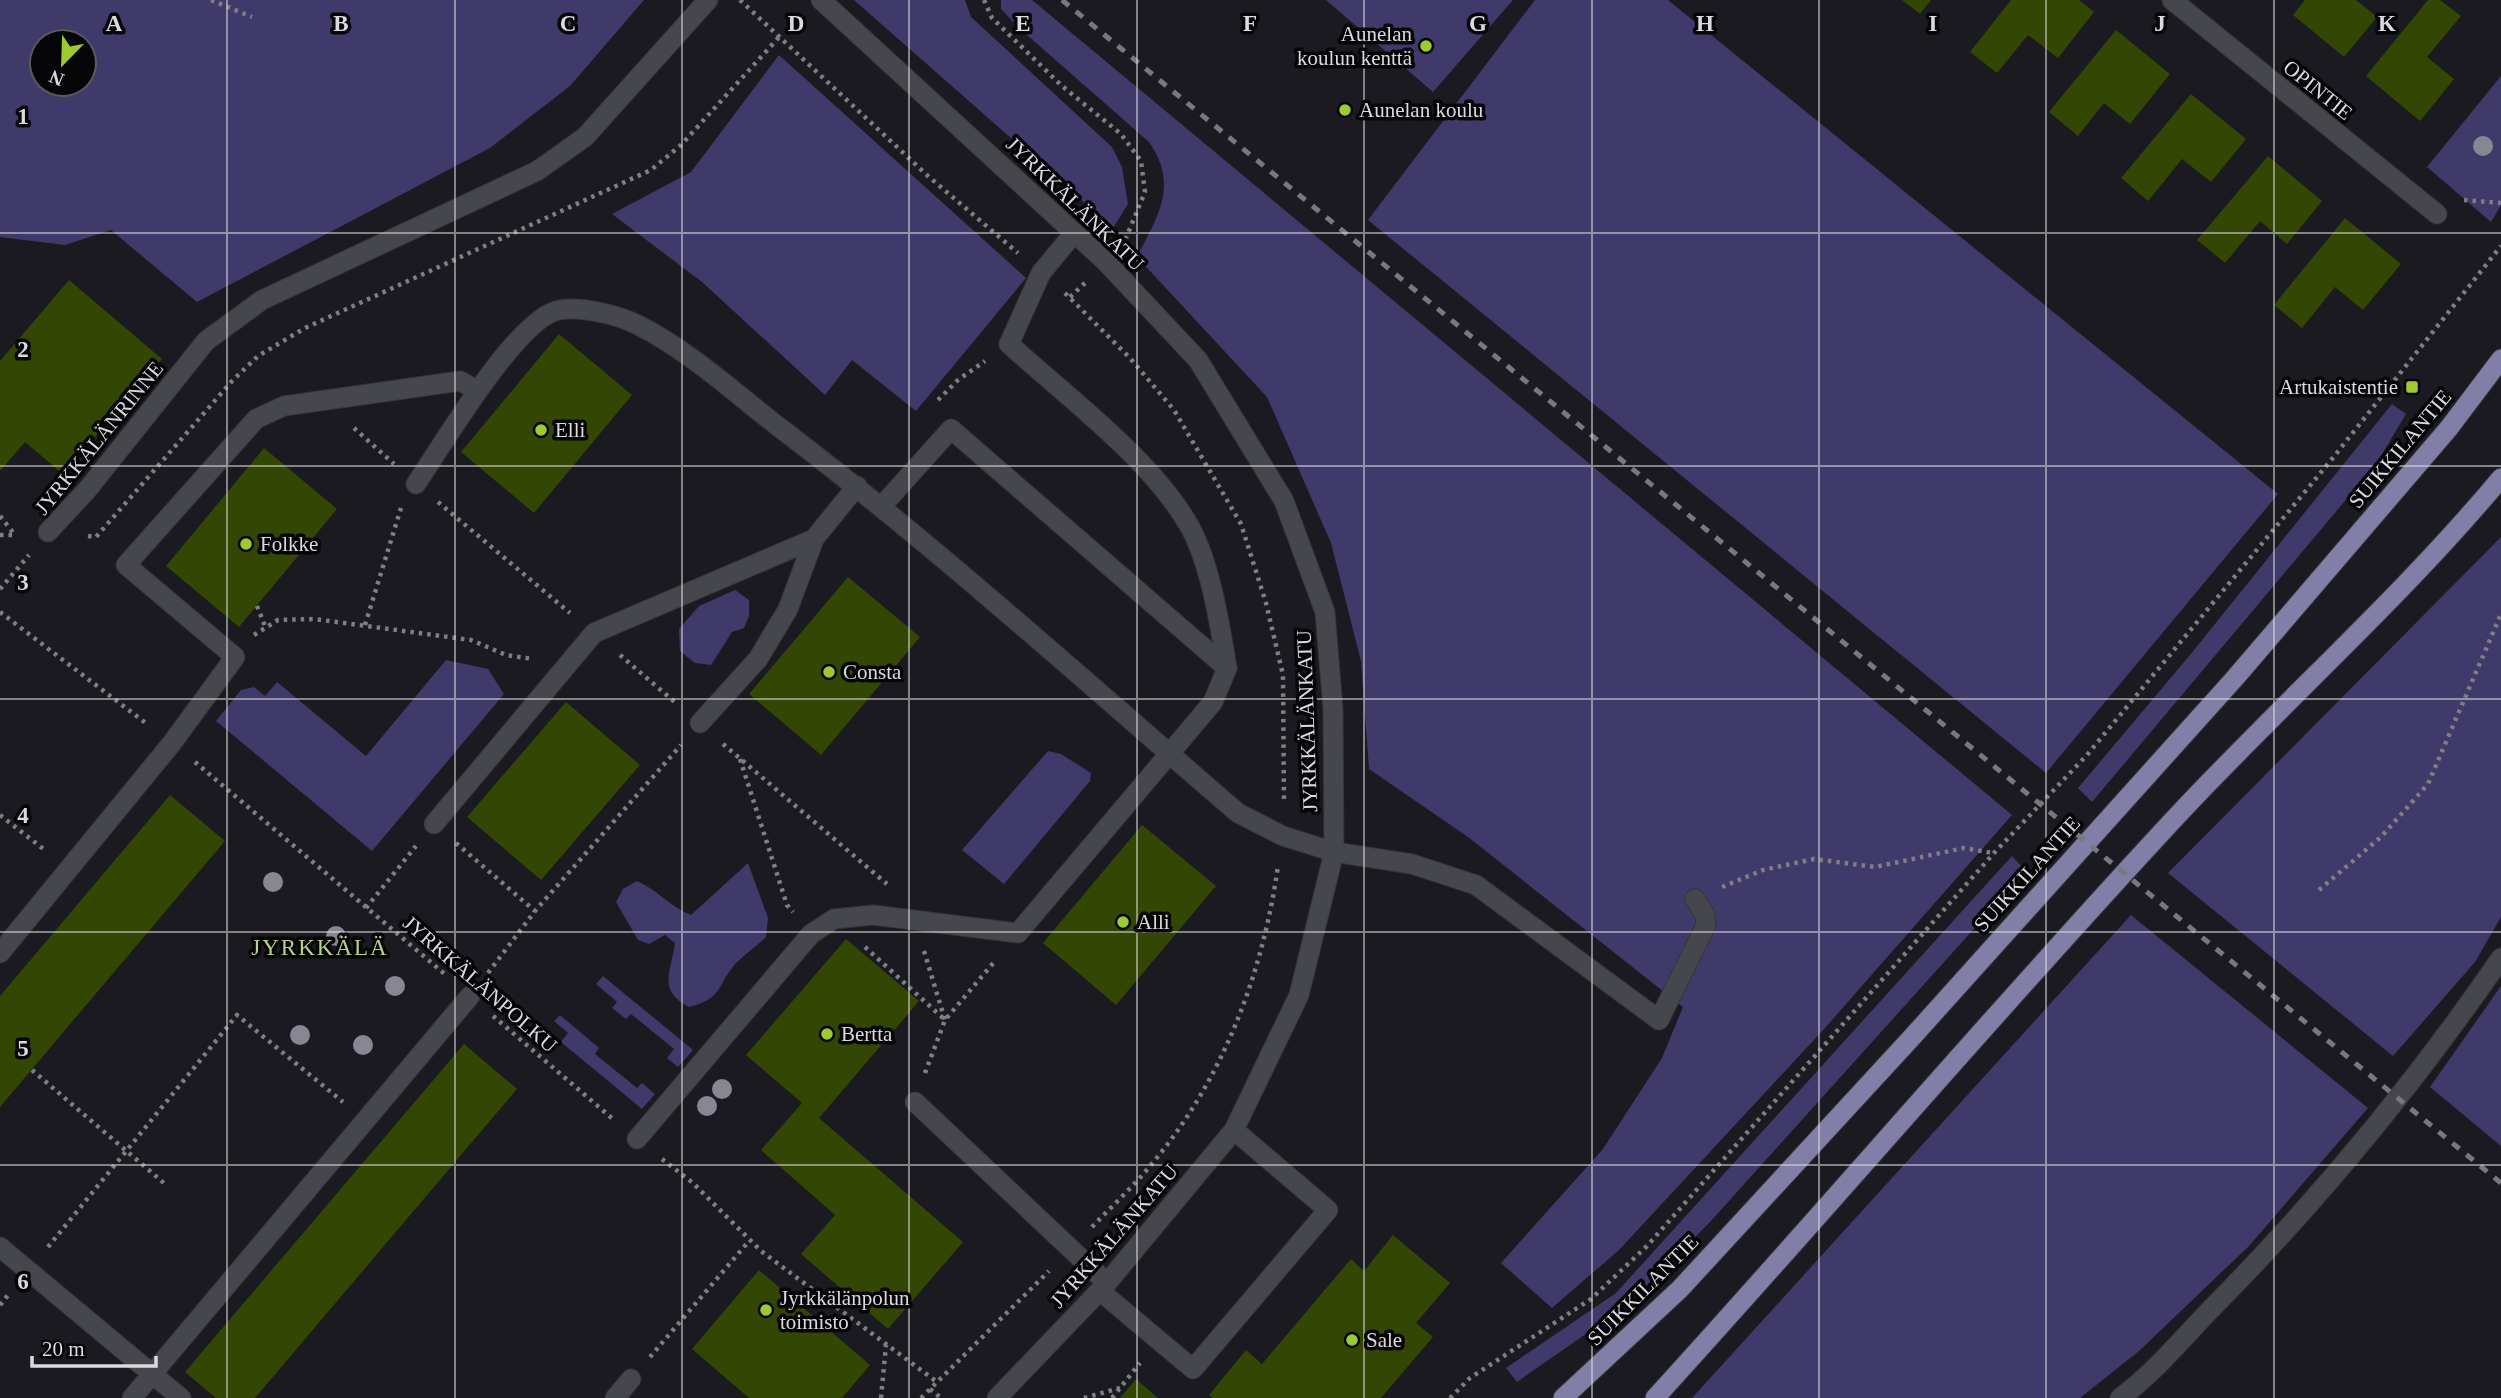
<svg xmlns="http://www.w3.org/2000/svg" width="2501" height="1398" viewBox="0 0 2501 1398" font-family="'Times New Roman',serif">
  <style>
    .green { fill: #3f3a6a; fill-rule: evenodd }
    .building { fill: #334604 }
    .lines { fill: none; stroke-linecap: round; stroke-linejoin: round }
    .service-casing { stroke: #353539; stroke-width: 21 }
    .minor-casing { stroke: #353539; stroke-width: 21 }
    .primary-casing { stroke: #353539; stroke-width: 21 }
    .path { stroke: #7e7e83; stroke-width: 4.5; stroke-dasharray: 3.5 5; stroke-linecap: butt }
    .service { stroke: #46464d; stroke-width: 19 }
    .minor { stroke: #46464d; stroke-width: 19 }
    .primary { stroke: #817ea8; stroke-width: 19 }
    .rail { stroke: #79787e; stroke-width: 5; stroke-dasharray: 9 9; stroke-linecap: butt }
    .tree { fill: #878693 }
    .grid { fill: none; stroke: #dadadf; stroke-width: 2; stroke-opacity: 0.55 }
    .poi-dot { fill: #9dca31; stroke: #060608; stroke-width: 2.5 }
    .labels { text-anchor: middle; stroke-width: 7; stroke-linejoin: round; paint-order: stroke }
    .poi-label { font-size: 21px; fill: #dadadf; stroke: #060608; text-anchor: start }
    .street-label { font-size: 21px; fill: #dadadf; stroke: #060608 }
    .neighbourhood-label { font-size: 23px; letter-spacing: 2px; fill: #b6d189; stroke: #060608 }
    .grid-label { font-size: 23px; text-anchor: middle; font-weight: bold; fill: #dadadf; stroke: #060608; stroke-width: 7; stroke-linejoin: round; paint-order: stroke }
  </style>
  <rect width="100%" height="100%" fill="#1b1a20"/>
  <path class="green" d="M0,0H644L570,86L490,148L197,302L111,230L65,245L0,237ZM42,42H84V84H42Z
    M854,0H965L971,17L1112,147L1122,167L1128,204L1113,228Z
    M1001,0H1032L2012,815L1825,1028L1619,1250L1552,1308L1501,1263L1603,1149L1662,1058L1683,1007L1468,837L1369,769L1361,661L1331,543L1267,397L1137,257C1158,216 1179,185 1149,142L1019,28L1001,9Z
    M1326,0H1513L1433,92Z
    M1535,0H1668L2278,494L2046,773L1368,220Z
    M779,55L1026,278L916,411L852,360L825,395L702,282L612,214L691,172Z
    M2501,76V205L2491,222L2427,167Z
    M2392,404L2406,414L2376,464L2092,802L2078,788L2190,655Z
    M2501,537V917L2475,962L2393,1056L2168,873Z
    M735,590L749,600V616L744,628L732,632L711,665L695,663L680,651L679,629L699,606Z
    M446,660L488,669L504,694L372,851L216,721L241,690L254,687L265,696L277,682L366,756Z
    M1048,751L1061,754L1091,773L1090,781L1004,884L962,850Z
    M2012,856L2026,871L1710,1222L1646,1286L1603,1322L1517,1382L1506,1368L1616,1293Z
    M748,863L768,918L766,937C757,946 745,954 736,963C716,986 724,998 689,1007C657,990 671,973 675,943L665,935L649,944L638,940L616,902L623,889L637,881C658,890 670,907 691,915Z
    M2131,915L2368,1108L2249,1246L2139,1351L2080,1398H1692Z
    M603,976L693,1050L678,1067L667,1058L674,1049L631,1014L626,1019L612,1008L617,1002L596,984Z
    M2501,986V1146L2430,1087Z
    M560,1015L599,1048L595,1054L637,1088L642,1083L655,1094L642,1109L561,1042L568,1033L554,1021Z"/>
  <path class="building" d="M1902,0H1931L1920,14Z
    M2011,0H2079L2094,12L2058,58L2028,35L1997,73L1970,52Z
    M2305,0H2356L2377,17L2344,57L2293,15Z
    M2428,0H2440L2461,16L2427,57L2454,79L2420,121L2366,76Z
    M2116,30L2170,74L2130,124L2104,103L2078,136L2049,112Z
    M2191,94L2246,139L2211,182L2182,159L2148,201L2121,178Z
    M2268,156L2322,201L2287,244L2260,221L2225,263L2197,240Z
    M2345,218L2401,264L2363,310L2335,287L2302,328L2274,305Z
    M69,280L162,359L63,474L25,442L0,471V361Z
    M559,334L632,395L534,513L461,452Z
    M264,448L337,509L239,627L166,566Z
    M848,577L920,637L821,755L749,694Z
    M566,702L640,765L541,880L467,817Z
    M170,795L225,841L0,1107V996Z
    M1142,825L1216,886L1116,1005L1043,943Z
    M846,939L919,1001L819,1118L963,1242L888,1329L801,1254L835,1215L761,1150L802,1103L746,1055Z
    M464,1044L517,1089L255,1398H216L185,1372Z
    M1393,1235L1450,1283L1416,1323L1433,1337L1381,1398H1213L1209,1395L1246,1350L1262,1364L1351,1259L1364,1271Z
    M759,1270L870,1365L842,1398H749L692,1349Z
    M1136,1379L1158,1398H1120Z"/>
  <g class="lines">
    <defs>
      <path id="service" d="M1074,233L1041,273L1009,344C1067,397 1154,461 1191,529C1211,567 1220,626 1227,668
        M416,484C442,446 517,318 559,310C582,306 618,315 638,325C692,352 740,398 788,434C944,553 1089,685 1238,813L1283,836L1334,852L1412,864L1476,885L1659,1020L1706,925L1705,915L1695,899
        M700,723L758,659L788,609L814,539
        M434,824L594,633L814,539L857,486
        M0,953L172,743L235,657L126,565L256,419L284,406L460,381L478,391
        M915,1102L1107,1283
        M637,1139L811,934L834,919L873,915L1018,933L1213,702L1227,668L951,429L881,507
        M0,1247L181,1398
        M1100,1291L1193,1369L1328,1210L1234,1130
        M132,1398L470,996
        M615,1398L631,1379
        M2120,1398C2153,1374 2182,1339 2211,1309C2317,1202 2415,1083 2501,958"/>
      <path id="minor" d="M821,0L1106,262L1198,360L1284,501L1325,612L1333,709L1334,852L1299,995L1234,1130L1107,1283L997,1398
        M2172,0L2437,214
        M48,532L87,490L206,341L262,300L537,171L585,137L708,0"/>
      <path id="primary" d="M1563,1398L1680,1289L1914,1035L2235,678L2449,428L2501,359
        M1655,1398C1830,1206 1998,1008 2175,818C2282,703 2400,599 2501,478"/>
    </defs>
    <use href="#service" class="service-casing"/>
    <use href="#minor" class="minor-casing"/>
    <use href="#primary" class="primary-casing"/>
    <path class="path" d="M211,0L252,17
      M740,0L928,176L1018,253
      M984,0L992,18L1062,86L1121,134L1141,161L1145,192L1126,238
      M2464,200L2501,203
      M1065,293L1130,358L1174,410L1241,524L1266,603L1283,675L1284,801
      M1070,297L1085,283
      M938,400L958,380L985,361
      M354,428L394,464
      M438,502L570,613
      M0,516L15,535
      M0,535H17
      M88,536L96,537L232,381L258,356L305,328L651,170L681,145L781,35
      M0,589L29,555
      M257,606L265,626
      M0,612L147,724
      M365,625L401,508
      M254,635L278,620L314,619L471,640L506,655L533,659
      M620,655L677,704
      M723,744L887,884
      M740,759L787,905L793,912
      M195,762L447,976
      M0,815L46,851
      M456,843L535,911
      M1722,887L1763,870L1814,859L1875,867L1964,848L1993,853
      M2319,890L2381,837L2428,784L2501,614
      M366,908L416,846
      M865,947L944,1019
      M924,951L945,1020
      M488,973L535,911L681,745
      M493,1016L614,1120
      M32,1070L165,1184
      M925,1073L945,1020L995,961
      M662,1159L693,1183L761,1251L937,1382
      M1092,1227C1113,1205 1136,1184 1155,1160C1224,1077 1263,972 1278,866
      M48,1247L237,1015L343,1102
      M0,1305L9,1294
      M650,1357L749,1241
      M930,1389L941,1398
      M881,1398L886,1345
      M921,1398L1049,1271
      M1084,1398L1120,1388
      M1112,1398L1140,1363
      M1450,1398L1470,1378L1591,1299L1647,1246L1994,853L2087,755L2332,459L2501,246"/>
    <use href="#service" class="service"/>
    <use href="#minor" class="minor"/>
    <use href="#primary" class="primary"/>
    <path class="rail" d="M1062,0L2501,1183"/>
  </g>
  <g class="tree">
    <circle cx="2483" cy="146" r="10"/>
    <circle cx="273" cy="882" r="10"/>
    <circle cx="336" cy="936" r="10"/>
    <circle cx="395" cy="986" r="10"/>
    <circle cx="300" cy="1035" r="10"/>
    <circle cx="363" cy="1045" r="10"/>
    <circle cx="722" cy="1089" r="10"/>
    <circle cx="707" cy="1106" r="10"/>
  </g>
  <path class="grid" d="M227,0V1398M455,0V1398M682,0V1398M909,0V1398M1137,0V1398M1364,0V1398M1592,0V1398M1819,0V1398M2046,0V1398M2274,0V1398M0,233H2501M0,466H2501M0,699H2501M0,932H2501M0,1165H2501"/>
  <g class="poi-dot">
    <circle cx="1426" cy="46" r="7"/>
    <circle cx="1345" cy="110" r="7"/>
    <rect x="2405" y="380" width="14" height="14" rx="3.5"/>
    <circle cx="541" cy="430" r="7"/>
    <circle cx="246" cy="544" r="7"/>
    <circle cx="829" cy="672" r="7"/>
    <circle cx="1123" cy="922" r="7"/>
    <circle cx="827" cy="1034" r="7"/>
    <circle cx="766" cy="1310" r="7"/>
    <circle cx="1352" cy="1340" r="7"/>
  </g>
  <g class="labels">
    <g class="poi-label">
      <text x="1412" y="41" text-anchor="end">Aunelan<tspan x="1412" dy="24">koulun kenttä</tspan></text>
      <text x="1359" y="117">Aunelan koulu</text>
      <text x="2398" y="394" text-anchor="end">Artukaistentie</text>
      <text x="555" y="437">Elli</text>
      <text x="260" y="551">Folkke</text>
      <text x="843" y="679">Consta</text>
      <text x="1137" y="929">Alli</text>
      <text x="841" y="1041">Bertta</text>
      <text x="780" y="1305">Jyrkkälänpolun<tspan x="780" dy="24">toimisto</tspan></text>
      <text x="1366" y="1347">Sale</text>
    </g>
    <g class="street-label">
      <text transform="translate(2318 90) rotate(39)" y="7">OPINTIE</text>
      <text transform="translate(1075 204) rotate(44)" y="7">JYRKKÄLÄNKATU</text>
      <text transform="translate(99 438) rotate(-51)" y="7">JYRKKÄLÄNRINNE</text>
      <text transform="translate(2400 449) rotate(-50)" y="7">SUIKKILANTIE</text>
      <text transform="translate(1307 721) rotate(-92)" y="7">JYRKKÄLÄNKATU</text>
      <text transform="translate(2027 874) rotate(-48)" y="7">SUIKKILANTIE</text>
      <text transform="translate(480 984) rotate(41)" y="7">JYRKKÄLÄNPOLKU</text>
      <text transform="translate(1114 1236) rotate(-49)" y="7">JYRKKÄLÄNKATU</text>
      <text transform="translate(1643 1290) rotate(-45)" y="7">SUIKKILANTIE</text>
    </g>
    <g class="neighbourhood-label">
      <text x="320" y="955">JYRKKÄLÄ</text>
    </g>
  </g>
  <g class="grid-label">
    <text x="114" y="31">A</text>
    <text x="341" y="31">B</text>
    <text x="568" y="31">C</text>
    <text x="796" y="31">D</text>
    <text x="1023" y="31">E</text>
    <text x="1250" y="31">F</text>
    <text x="1478" y="31">G</text>
    <text x="1705" y="31">H</text>
    <text x="1933" y="31">I</text>
    <text x="2160" y="31">J</text>
    <text x="2387" y="31">K</text>
    <text x="23" y="124">1</text>
    <text x="23" y="357">2</text>
    <text x="23" y="590">3</text>
    <text x="23" y="823">4</text>
    <text x="23" y="1056">5</text>
    <text x="23" y="1289">6</text>
  </g>
  <g transform="translate(63 63) rotate(203)"><circle r="33" fill="#060608" stroke="#5b5b5e" stroke-width="2"/>
  <path d="M0-5L12 26L0 18L-12 26Z" fill="#9dca31"/>
  <text y="-10" font-size="19" font-weight="bold" text-anchor="middle" fill="#dadadf">N</text>
  </g>
  <path d="M32 1356v10h124v-10" fill="none" stroke="#dadadf" stroke-width="3.5"/>
  <text x="42" y="1356" font-size="21" fill="#dadadf" stroke="#060608" stroke-width="5" paint-order="stroke">20 m</text>
</svg>
